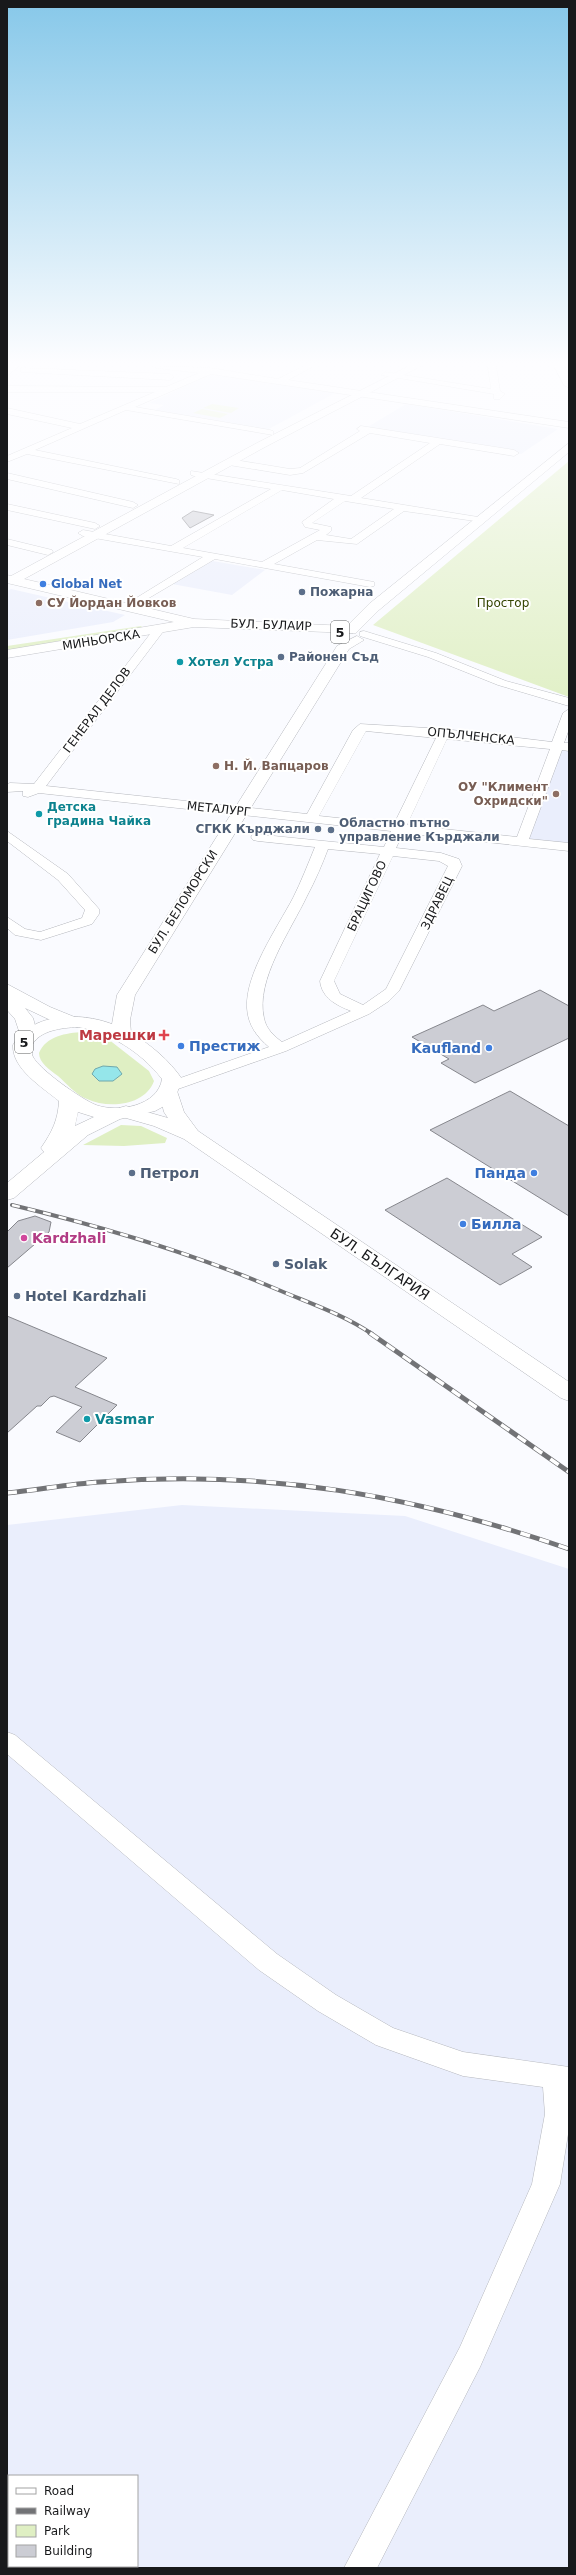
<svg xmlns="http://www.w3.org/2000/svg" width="576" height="2575" viewBox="0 0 576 2575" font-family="'DejaVu Sans',sans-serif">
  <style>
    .built { fill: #eaeefc; fill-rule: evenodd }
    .green { fill: #dfefc3 }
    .water { fill: #95e6ea; stroke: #70a8ac }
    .building { fill: #cccdd4; stroke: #86878d }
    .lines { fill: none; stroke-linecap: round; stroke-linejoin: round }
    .street-casing { stroke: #b5b7bd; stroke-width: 1 }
    .secondary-casing { stroke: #b5b7bd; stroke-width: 1 }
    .primary-casing { stroke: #b5b7bd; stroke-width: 1 }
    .street { fill: #fff; fill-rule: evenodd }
    .secondary { fill: #fff; fill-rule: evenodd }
    .primary { fill: #fff; fill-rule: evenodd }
    .rail-far1-casing { stroke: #727376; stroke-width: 4 }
    .rail-casing { stroke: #727376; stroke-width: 5 }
    .rail-far1 { stroke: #fff; stroke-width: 2.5; stroke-dasharray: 8; stroke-linecap: butt }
    .rail { stroke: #fff; stroke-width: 3.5; stroke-dasharray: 10; stroke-linecap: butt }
    .shop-dot { fill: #3f7fe0; stroke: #fff; stroke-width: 1.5 }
    .service-dot { fill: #5c6f8a; stroke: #fff; stroke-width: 1.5 }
    .education-dot { fill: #8d6e63; stroke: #fff; stroke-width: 1.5 }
    .culture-dot { fill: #0f9aa8; stroke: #fff; stroke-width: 1.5 }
    .health-dot { fill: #e0444e; stroke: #fff; stroke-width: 1.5 }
    .hotel-dot { fill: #d1479c; stroke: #fff; stroke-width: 1.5 }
    .labels { text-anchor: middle; stroke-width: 4; stroke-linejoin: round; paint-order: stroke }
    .far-shop-label { font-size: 12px; font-weight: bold; fill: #366cbe; stroke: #fff; text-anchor: start }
    .far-service-label { font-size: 12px; font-weight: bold; fill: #4e5e75; stroke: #fff; text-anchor: start }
    .far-education-label { font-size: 12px; font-weight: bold; fill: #785e54; stroke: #fff; text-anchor: start }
    .far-park-label { font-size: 12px; fill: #354502; stroke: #fff }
    .far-street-label { font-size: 12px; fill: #18191b; stroke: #fff }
    .far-culture-label { font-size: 12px; font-weight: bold; fill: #0d838f; stroke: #fff; text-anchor: start }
    .shield { fill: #fff; stroke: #5d5e5f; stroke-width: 1 }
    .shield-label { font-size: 13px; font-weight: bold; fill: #18191b }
    .health-label { font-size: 14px; font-weight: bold; fill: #be3a42; stroke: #fff; text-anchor: end }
    .shop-label { font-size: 14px; font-weight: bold; fill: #366cbe; stroke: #fff; text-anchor: start }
    .service-label { font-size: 14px; font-weight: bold; fill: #4e5e75; stroke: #fff; text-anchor: start }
    .hotel-label { font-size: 14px; font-weight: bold; fill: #b23c85; stroke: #fff; text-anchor: start }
    .street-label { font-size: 14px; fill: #18191b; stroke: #fff }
    .culture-label { font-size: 14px; font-weight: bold; fill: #0d838f; stroke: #fff; text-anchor: start }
  </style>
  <rect width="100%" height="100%" fill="#fafbff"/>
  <path class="built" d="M214,373L337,392L267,430L155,410L164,405L149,403Z
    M406,404L558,429L521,454L366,428Z
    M207,560L265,570L232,595L172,584Z
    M11,589L125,615L113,622L7,640V591Z
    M557,746L569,748V845L528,840Z
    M182,1505L405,1516L569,1569V2568H7V1525ZM9,2476H137V2566H9Z"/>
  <path class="green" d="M212,404L239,408L231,413L203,408Z
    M202,409L228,414L220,418L193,413Z
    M569,461V697L373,625Z
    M141,626L146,631L7,652V646Z
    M83,1032L96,1034L108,1039L149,1071L154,1081C145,1106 108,1109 87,1099C76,1095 66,1083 58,1076C50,1070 39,1063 39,1053C46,1036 66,1033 83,1032Z
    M121,1125L141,1126L167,1138L165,1143L124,1146L83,1145Z"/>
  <path class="water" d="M103,1066L117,1067L122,1074L113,1081H99L92,1074L95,1069Z"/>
  <path class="building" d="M193,511L214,515L190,528L182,518Z
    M540,990L569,1006V1038L475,1083L441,1063L449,1059L412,1037L483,1005L494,1011Z
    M510,1091L569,1126V1216L430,1130Z
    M447,1178L542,1237L512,1254L532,1267L500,1285L385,1210Z
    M35,1216L51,1222L49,1232L7,1268V1232L18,1221Z
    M7,1316L107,1358L75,1387L117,1405L80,1442L56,1432L82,1407L54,1396L50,1397L41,1406H37L7,1433Z"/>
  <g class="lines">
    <defs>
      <path id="street" d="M10,366H19L7,376V369Z
        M153,366L210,368L278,379L304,366H314L288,380L569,422V428L211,374L135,407L270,430L273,431V435L126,410L35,450L176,479L179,480V484L27,454L7,462V456L72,428L7,414V408L80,424L155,392H7V386L166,387L199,373L157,368Z
        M488,366H496L500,391L505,394L500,399H494V394L381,375L385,372L491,389Z
        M24,368L170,374L174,377L170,380L21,372V368Z
        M361,426L514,450L519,453L514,456L440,444L361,498L478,517L483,520L482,522L404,511L357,544L317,540L274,564L374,582V586L370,587L215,559L137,605L132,602L133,600L203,557L83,536L78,533L83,530L171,546L271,489L194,476L191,475V471L351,496L430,443L370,433L303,473L290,475L229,465L224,462L229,459L290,469L300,468L360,431L357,429ZM282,490L334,499L302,522L305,527L320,530L262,562L183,548ZM345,501L394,509L351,539L326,535L331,531V527L312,523Z
        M7,473L133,502L138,505L133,508L7,479Z
        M7,504L95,523L100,526L95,529L7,510Z
        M7,539L52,550L53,552L48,555L7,545Z
        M158,628L164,631L162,633L46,786L307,814L353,730L360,724L444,729L552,742L563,713L569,709V729L564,743H569V751L562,750L529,839L569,843V851L403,833L396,848L441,853L459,859L462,866L399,991L389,1001L369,1014L286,1051L178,1089H166L164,1086L166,1083L269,1047C257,1037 248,1025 247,1008C245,974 277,928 293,898C301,882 308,864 315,847L258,841L253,840L251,837L253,834L384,847L391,831L39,793L28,797L23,796V791L7,792V784L10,783L34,784L154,629ZM366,731L436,738L394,824L319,816ZM447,739L550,749L517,837L407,825ZM328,849L380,854L320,981C322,998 336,1005 351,1011L282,1042C274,1036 266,1029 264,1018C255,980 291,930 307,896C315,881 322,865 328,849ZM393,856L439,861L448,866L386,989L363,1005L340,994L334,981Z
        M364,631L436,653L506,681L569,698V706L498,685L428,657L360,636V632Z
        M7,831L68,874L99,909V914L92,924L41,940L15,935L7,928V917L25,929L40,932L82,918L85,910L58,880L7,841Z
        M7,1732L15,1735L277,1954L336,1995L393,2028L463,2052L569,2067V2128L560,2184L480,2367L377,2568H344L460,2347L532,2184L545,2114L543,2087L463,2076L376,2045L318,2011L259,1970L7,1754Z
        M7,2490H9V2521H7Z
        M95,2566H129L130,2568H96Z"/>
      <path id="secondary" d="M409,366H421L265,447L24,579L194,619L348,626L353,627L355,630L353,633L194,627L7,658V650L174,622L7,583V575L11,576L257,443Z
        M7,984L50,1007L77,1018L79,1022L77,1026H63L25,1008L33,1018L38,1036L36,1040H22L15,1019L7,1010Z
        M169,1086L176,1088L184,1112L198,1131L569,1382V1401L561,1398L184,1139L154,1126L119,1116L116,1112L119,1108L126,1106L168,1118L164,1112L159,1092L162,1088Z"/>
      <path id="primary" d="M554,366H564L569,375V388L564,385Z
        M569,443V452L379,610L356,633H346L344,630L346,627L369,604Z
        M357,636L364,640L349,649L135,995L130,1020L131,1033C151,1045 169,1060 182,1079L177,1093L168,1104L155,1111L120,1119L88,1135L14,1198L7,1200V1183L44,1152L41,1148C52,1132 58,1120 59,1101C42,1087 12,1069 13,1045C32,1012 80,1012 112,1024L117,995L337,646ZM77,1027C110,1032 142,1053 162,1079C158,1106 118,1113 96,1105C81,1099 40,1070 33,1057C31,1053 32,1049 32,1045C40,1030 62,1028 77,1027ZM78,1112L94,1117L75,1126Z"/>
    </defs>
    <use href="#street" class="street-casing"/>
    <use href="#secondary" class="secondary-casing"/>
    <use href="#primary" class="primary-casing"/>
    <use href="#street" class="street"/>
    <use href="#secondary" class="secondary"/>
    <use href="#primary" class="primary"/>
    <defs>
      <path id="rail-far1" d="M12,1205C104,1227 195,1254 281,1291C312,1304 344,1315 372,1334"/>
      <path id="rail" d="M370,1333L569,1472
        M7,1493C38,1490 69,1484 100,1482C266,1469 413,1495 569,1549"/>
    </defs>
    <use href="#rail-far1" class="rail-far1-casing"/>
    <use href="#rail" class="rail-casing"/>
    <use href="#rail-far1" class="rail-far1"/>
    <use href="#rail" class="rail"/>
  </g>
  <linearGradient id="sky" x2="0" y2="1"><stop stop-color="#87c8e9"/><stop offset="0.5" stop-color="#fdfdff"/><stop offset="1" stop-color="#fdfdff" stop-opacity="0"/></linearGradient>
  <rect width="576" height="726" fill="url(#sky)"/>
  <g class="shop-dot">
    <circle cx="43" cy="584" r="4"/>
    <circle cx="181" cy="1046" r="4"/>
    <circle cx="489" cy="1048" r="4"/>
    <circle cx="534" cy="1173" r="4"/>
    <circle cx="463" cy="1224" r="4"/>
  </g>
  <g class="service-dot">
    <circle cx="302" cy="592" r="4"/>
    <circle cx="281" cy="657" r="4"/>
    <circle cx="318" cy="829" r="4"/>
    <circle cx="331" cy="830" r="4"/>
    <circle cx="132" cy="1173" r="4"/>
    <circle cx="276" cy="1264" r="4"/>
    <circle cx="17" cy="1296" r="4"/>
  </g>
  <g class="education-dot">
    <circle cx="39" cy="603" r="4"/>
    <circle cx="216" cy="766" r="4"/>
    <circle cx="556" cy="794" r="4"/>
  </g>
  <g class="culture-dot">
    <circle cx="180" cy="662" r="4"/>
    <circle cx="39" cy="814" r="4"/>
    <circle cx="87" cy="1419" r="4"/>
  </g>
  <path class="health-dot" d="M162 1029h4v4h4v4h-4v4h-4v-4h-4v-4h4z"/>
  <circle class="hotel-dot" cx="24" cy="1238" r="4"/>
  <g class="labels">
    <g class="far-shop-label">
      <text x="51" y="588">Global Net</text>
    </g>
    <g class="far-service-label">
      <text x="310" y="596">Пожарна</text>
      <text x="289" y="661">Районен Съд</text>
      <text x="339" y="827">Областно пътно<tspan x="339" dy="14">управление Кърджали</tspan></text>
      <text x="310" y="833" text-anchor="end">СГКК Кърджали</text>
    </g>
    <g class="far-education-label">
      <text x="47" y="607">СУ Йордан Йовков</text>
      <text x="224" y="770">Н. Й. Вапцаров</text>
      <text x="548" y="791" text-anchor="end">ОУ "Климент<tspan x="548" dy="14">Охридски"</tspan></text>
    </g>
    <g class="far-park-label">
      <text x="503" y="607">Простор</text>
    </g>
    <g class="far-street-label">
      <text transform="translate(271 625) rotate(2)" y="4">БУЛ. БУЛАИР</text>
      <text transform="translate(101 640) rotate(-9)" y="4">МИНЬОРСКА</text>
      <text transform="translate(97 710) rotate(-53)" y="4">ГЕНЕРАЛ ДЕЛОВ</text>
      <text transform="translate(471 736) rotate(6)" y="4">ОПЪЛЧЕНСКА</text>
      <text transform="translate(219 809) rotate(6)" y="4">МЕТАЛУРГ</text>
      <text transform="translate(367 896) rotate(-65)" y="4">БРАЦИГОВО</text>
      <text transform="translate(183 902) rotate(-58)" y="4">БУЛ. БЕЛОМОРСКИ</text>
      <text transform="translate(437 903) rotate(-64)" y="4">ЗДРАВЕЦ</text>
    </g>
    <g class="far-culture-label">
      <text x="188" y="666">Хотел Устра</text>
      <text x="47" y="811">Детска<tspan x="47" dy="14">градина Чайка</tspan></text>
    </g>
    <g class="shield">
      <rect x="331" y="621" width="18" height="22" rx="3"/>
      <rect x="15" y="1031" width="18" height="22" rx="3"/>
    </g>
    <g class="shield-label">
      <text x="340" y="637">5</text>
      <text x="24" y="1047">5</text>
    </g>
    <g class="health-label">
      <text x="156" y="1040">Марешки</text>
    </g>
    <g class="shop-label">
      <text x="189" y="1051">Престиж</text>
      <text x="481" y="1053" text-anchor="end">Kaufland</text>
      <text x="526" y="1178" text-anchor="end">Панда</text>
      <text x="471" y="1229">Билла</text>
    </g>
    <g class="service-label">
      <text x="140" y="1178">Петрол</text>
      <text x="284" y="1269">Solak</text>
      <text x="25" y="1301">Hotel Kardzhali</text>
    </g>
    <g class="hotel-label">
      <text x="32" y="1243">Kardzhali</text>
    </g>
    <g class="street-label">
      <text transform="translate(380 1264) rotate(34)" y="5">БУЛ. БЪЛГАРИЯ</text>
    </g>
    <g class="culture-label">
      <text x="95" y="1424">Vasmar</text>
    </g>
  </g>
  <rect width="576" height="2575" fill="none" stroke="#18191b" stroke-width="16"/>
  <rect x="8" y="2475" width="130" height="92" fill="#ffffff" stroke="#a3a3a4"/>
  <rect x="16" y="2488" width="20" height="6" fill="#ffffff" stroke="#a3a3a4"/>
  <text x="44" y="2495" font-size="12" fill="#18191b">Road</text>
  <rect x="16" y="2508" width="20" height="6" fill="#727376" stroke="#a3a3a4"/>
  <text x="44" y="2515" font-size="12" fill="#18191b">Railway</text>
  <rect x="16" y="2525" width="20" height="12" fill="#dfefc3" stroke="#a3a3a4"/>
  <text x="44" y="2535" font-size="12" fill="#18191b">Park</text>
  <rect x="16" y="2545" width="20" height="12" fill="#cccdd4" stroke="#a3a3a4"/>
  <text x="44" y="2555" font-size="12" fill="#18191b">Building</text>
</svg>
